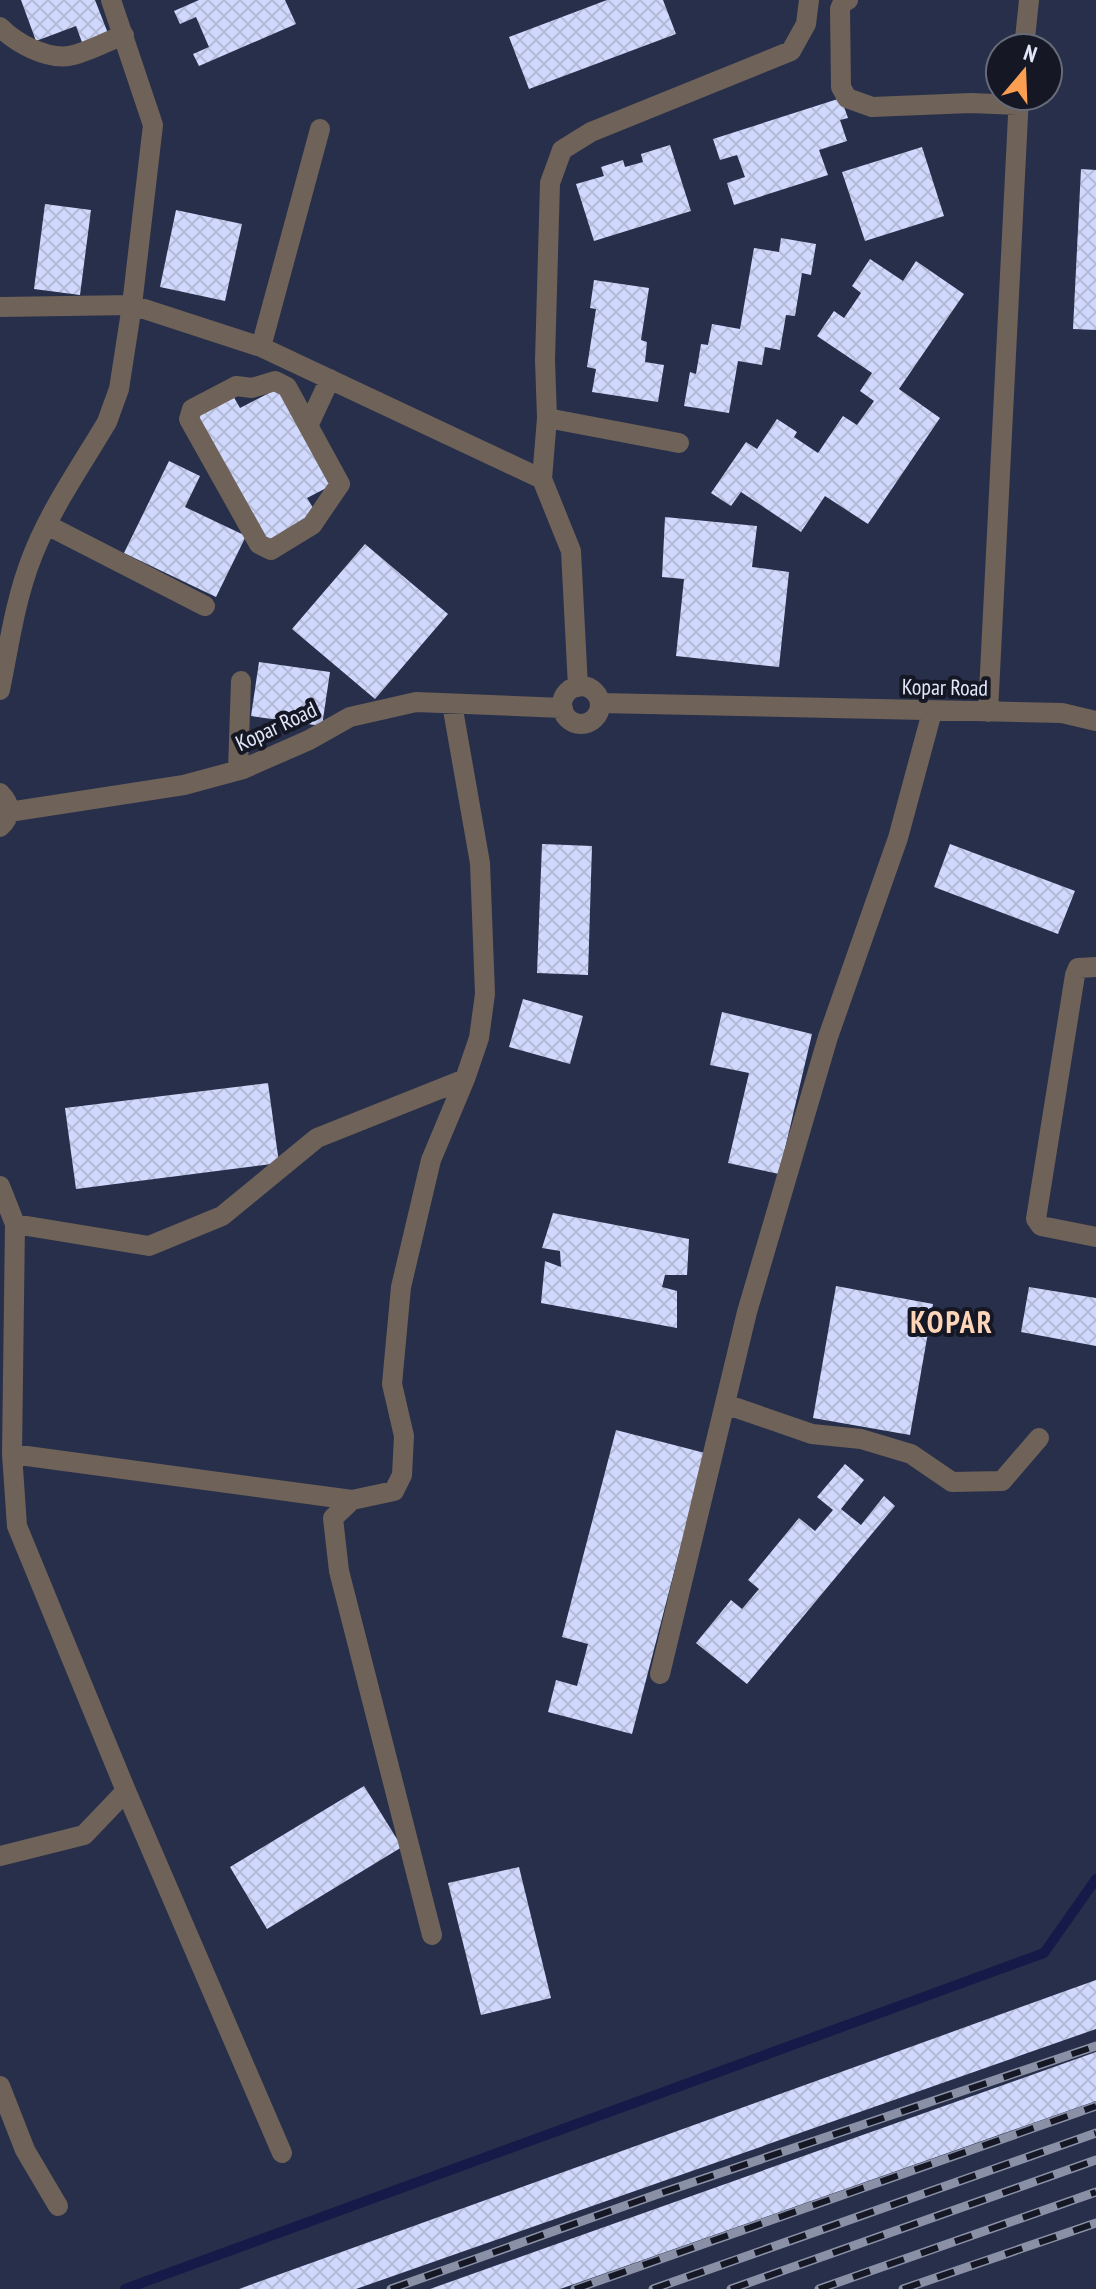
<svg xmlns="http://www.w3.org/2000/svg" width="1096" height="2289" viewBox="0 0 1096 2289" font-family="'PT Sans Narrow',sans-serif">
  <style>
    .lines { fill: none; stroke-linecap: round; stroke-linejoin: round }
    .stream { stroke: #151a49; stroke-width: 10 }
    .building { fill: url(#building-cross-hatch) }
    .minor { stroke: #6f6258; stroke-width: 20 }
    .rail-casing { stroke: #8a90a6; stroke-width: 9 }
    .rail { stroke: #151824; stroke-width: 6; stroke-dasharray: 18; stroke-linecap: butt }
    .labels { text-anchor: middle; stroke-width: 8; stroke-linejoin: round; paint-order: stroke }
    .street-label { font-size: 22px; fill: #e2e7f9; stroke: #151824 }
    .district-label { font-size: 30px; font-weight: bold; letter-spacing: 2px; fill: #fed5b8; stroke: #151824 }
  </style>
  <defs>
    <pattern id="building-cross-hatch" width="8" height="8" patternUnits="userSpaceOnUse" patternTransform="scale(2)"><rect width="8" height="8" fill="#d0d9fd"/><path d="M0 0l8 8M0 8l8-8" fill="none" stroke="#b4bbd9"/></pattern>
  </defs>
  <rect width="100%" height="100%" fill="#282f4a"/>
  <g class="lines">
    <path class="stream" d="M125,2289L1044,1953L1096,1879"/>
  </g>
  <path class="building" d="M21,0H95L109,36L83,45L76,26L36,41Z
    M199,0H285L296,24L199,66L193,54L209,47L196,17L180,24L174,11Z
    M607,0H663L676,34L529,89L509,37Z
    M841,98L848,118L840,120L847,141L819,150L828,175L734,205L727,183L745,177L737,155L720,160L713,139Z
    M670,145L691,211L594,241L576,184L604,176L601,167L623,160L625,167L643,162L641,154Z
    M922,147L944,216L865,241L842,172Z
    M1081,169L1096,170V330L1073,329Z
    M45,204L91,210L80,295L34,289Z
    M176,210L242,224L225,301L160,287Z
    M781,238L816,244L811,275L802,273L795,316L786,315L780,350L765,347L762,365L738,361L729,413L684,406L690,372L696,374L701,344L708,345L712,324L740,329L754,248L779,252Z
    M870,259L903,281L916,261L964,294L899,389L940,418L868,524L825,496L801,532L741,492L731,506L711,493L746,442L757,449L777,419L797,432L794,437L818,453L843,416L857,425L874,401L860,391L872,373L817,336L834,311L844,318L861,293L852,286Z
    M594,280L649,288L641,340L647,342L645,362L664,365L658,402L592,392L596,369L587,367L596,309L590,308Z
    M279,388L332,485L307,498L317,514L263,543L194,415L232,394L240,408Z
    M169,461L200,476L185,507L246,536L216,597L124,553Z
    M665,517L757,526L752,567L789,572L779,667L676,656L684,579L662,577Z
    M365,544L448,614L375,699L292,629Z
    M259,662L330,672L322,726L251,716Z
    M542,844L592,846L588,975L537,973Z
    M950,844L1075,891L1058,934L934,887Z
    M523,999L583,1016L570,1064L509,1047Z
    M722,1012L812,1034L779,1174L728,1163L749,1073L710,1065Z
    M268,1083L279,1163L76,1189L65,1108Z
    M553,1213L689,1239L687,1275H665L662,1287L677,1291V1328L541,1303L545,1261L561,1267L560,1251L542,1248Z
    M836,1286L933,1304L910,1435L813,1418Z
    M1029,1287L1096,1298V1346L1021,1332Z
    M616,1430L705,1453L632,1734L548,1712L556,1680L577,1686L588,1644L562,1637Z
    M845,1464L864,1480L841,1509L861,1525L884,1496L895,1506L747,1684L696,1643L731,1600L742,1609L759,1589L748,1580L799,1518L815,1531L833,1510L817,1497Z
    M364,1786L402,1847L267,1929L230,1867Z
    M519,1867L551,1998L481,2015L448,1883Z
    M1096,1980V2029L356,2289H239Z
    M1096,2052V2101L560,2289H430Z"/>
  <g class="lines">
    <path class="minor" d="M111,0L153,125L132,305L261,347L542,479L571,551L578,687
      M848,0L843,2L840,9L841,87L847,98L872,107L971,103L1018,105
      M0,27C16,43 45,59 69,56C87,53 107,41 124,35
      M1024,48L1029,0
      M0,307L132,305L119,389L107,422C81,466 50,510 32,557C15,600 9,646 0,690
      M261,347L320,129
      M275,381L287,387L340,484L312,525L271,550L259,544L189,419L192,409L236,386L252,388Z
      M547,418L679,443
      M309,424L330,379
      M542,479L547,418L545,360L550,183L562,150L591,132L791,51L806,24L809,0
      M47,525L205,606
      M562 705a19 19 0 1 1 38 0a19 19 0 1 1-38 0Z
      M600,703L1062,713L1096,721
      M988,712L1019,96
      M238,770L241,681
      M0,793C11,804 12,816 0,827
      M9,812L184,785L243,769L309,740L350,717L416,702L563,708
      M1096,967L1078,968L1075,975L1036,1219L1041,1226L1096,1237
      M0,1186L15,1224
      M725,1404L812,1434L861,1439L911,1454L952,1482L1002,1481L1039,1438
      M12,1454L352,1500
      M660,1674L747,1312L828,1037L898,838L932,712
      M0,1856L84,1835L126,1791
      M432,1935L339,1571L333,1518L352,1500L394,1491L402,1475L404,1436L392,1384L401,1287L431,1160L465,1079
      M0,2086L25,2150L58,2206
      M282,2153L126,1791L17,1526L12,1454L15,1224L149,1246L222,1216L317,1138L465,1079L479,1038L485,994L480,863L452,704"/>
    <defs>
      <path id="rail" d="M391,2289L658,2194L1096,2046
        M575,2289L1096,2106
        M653,2289L1096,2133
        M731,2289L1096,2160
        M819,2289L1096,2192
        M903,2289L1096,2223"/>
    </defs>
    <use href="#rail" class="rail-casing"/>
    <use href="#rail" class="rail"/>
  </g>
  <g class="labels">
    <g class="street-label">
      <text transform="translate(945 687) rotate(1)" y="8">Kopar Road</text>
      <text transform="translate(276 726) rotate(-25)" y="8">Kopar Road</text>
    </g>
    <g class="district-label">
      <text x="952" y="1333">KOPAR</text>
    </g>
  </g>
  <g transform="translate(1024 72) rotate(19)"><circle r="38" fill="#151824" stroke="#676b79" stroke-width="2"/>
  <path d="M0-6L14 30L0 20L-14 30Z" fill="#fc9e52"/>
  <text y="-12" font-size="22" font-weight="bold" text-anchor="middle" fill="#e2e7f9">N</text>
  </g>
</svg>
